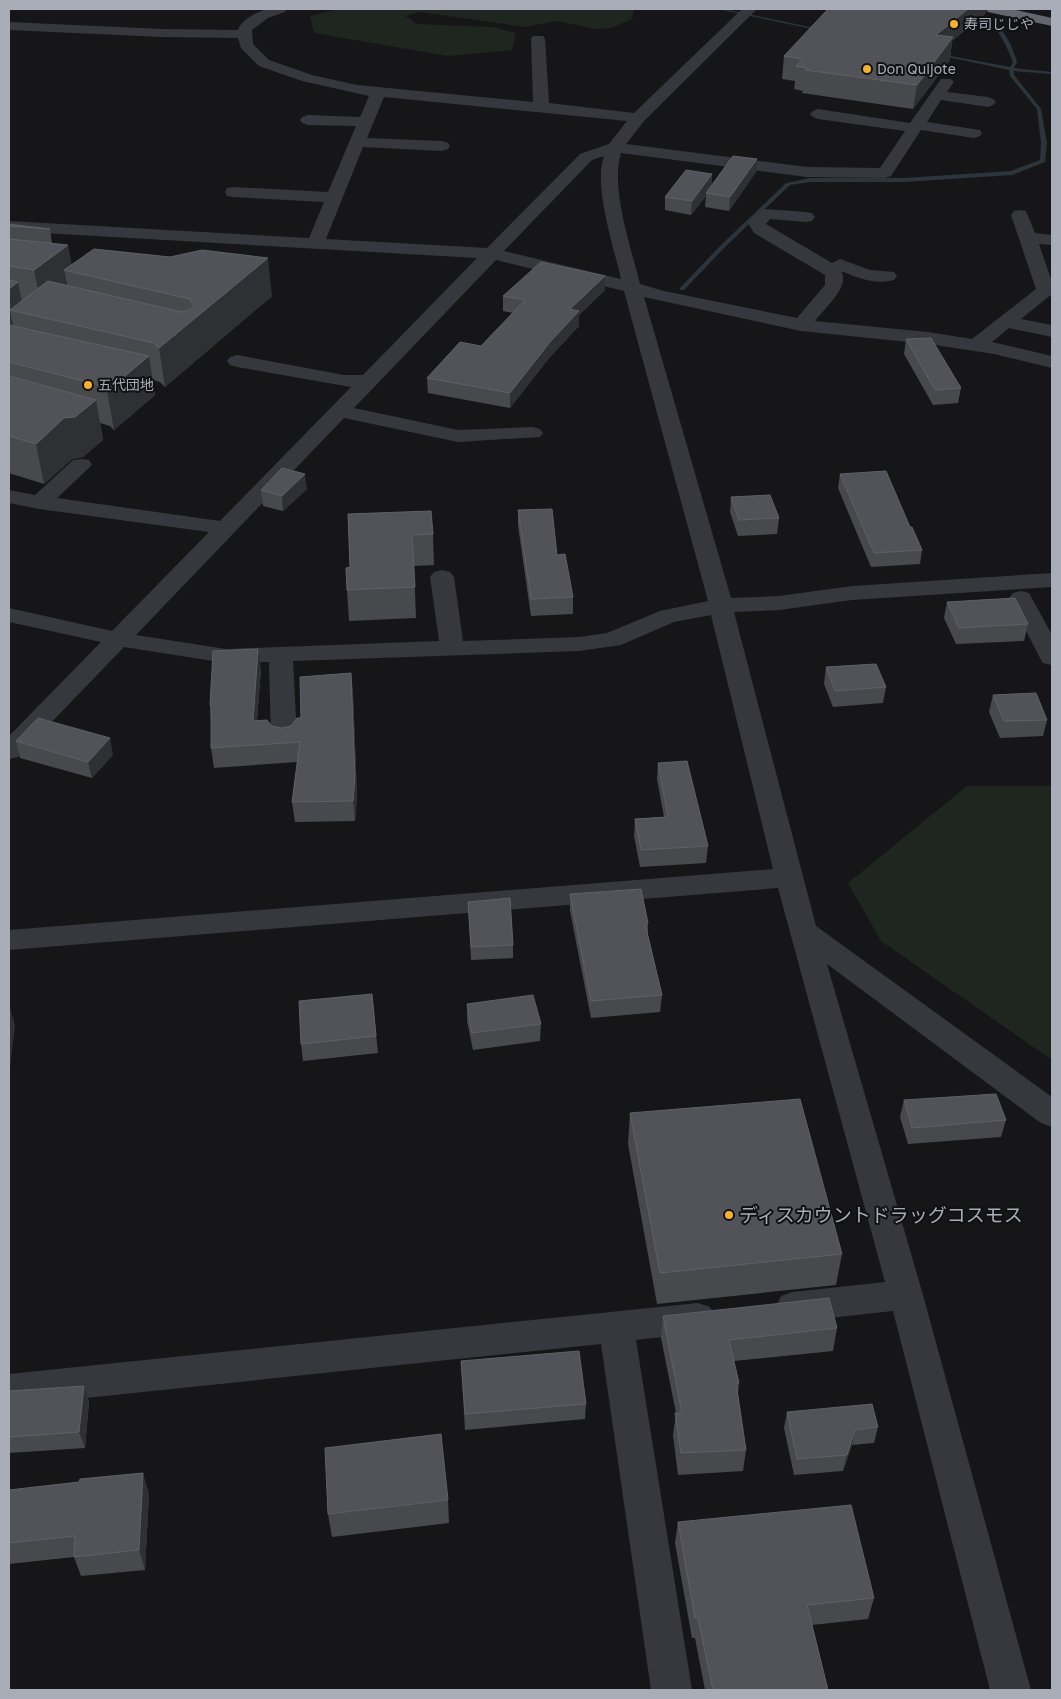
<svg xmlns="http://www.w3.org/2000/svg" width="1061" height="1699" viewBox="0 0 1061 1699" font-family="'Golos Text','Noto Sans JP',sans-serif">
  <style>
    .green { fill: #1e261f }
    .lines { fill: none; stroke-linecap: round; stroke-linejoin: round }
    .stream { fill: #2c353c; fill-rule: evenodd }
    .minor { fill: #37383d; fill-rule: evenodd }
    .highway { fill: #63666e; fill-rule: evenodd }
    .wall { fill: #47494d }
    .shaded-wall { fill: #2f3033 }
    .building { fill: #525359; stroke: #5f6168 }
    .poi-dot { fill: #f2b134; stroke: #111113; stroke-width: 2 }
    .labels { text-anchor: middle; stroke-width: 4; stroke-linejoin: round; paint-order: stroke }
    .far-poi-label { font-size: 14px; fill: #a8adb8; stroke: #111113; text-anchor: start }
    .near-poi-label { font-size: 19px; fill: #a8adb8; stroke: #111113; text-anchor: start }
  </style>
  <rect width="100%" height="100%" fill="#161618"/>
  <path class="green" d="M338,9H632L634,10L632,19L611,28L596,29L557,21L525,27L420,12L405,16L417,24L493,27L516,33L512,50L448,56L314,33L310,16Z
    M967,786H1052V1060L881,941L848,883Z"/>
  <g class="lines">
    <path class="stream" d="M717,9H724L824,30L822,31Z
      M996,25C1007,33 1013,49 1017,62L1014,68L1052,72V74L1014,71V75L1041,109L1047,143L1045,162L1012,175L904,182H810L790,185L726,246L684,290H680V288L722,244L786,183L810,178H904L1011,171L1040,160L1041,143L1037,109L1010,76L1009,70L938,55L940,54L1010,67L1013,62C1008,49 1002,37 994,26Z"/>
    <path class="minor" d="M267,9H287L285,12L268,18L252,30L253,44L269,60L312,75L357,85L533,102L531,39L533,36H543L545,39L549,103L634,113L742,9H757L644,121L626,144L807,167L880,168L905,131L818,119L813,117L810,114L813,111L818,109L910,123L941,79H951L954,82L947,92L988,97L993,99L996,102L993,105L988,107L941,100L927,122L980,130L982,133L980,136L974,138L921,130L891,176L885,178L807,177L621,153C610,188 631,247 640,284L664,291L797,318L825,285V275L754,233L748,223L760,210L766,209L806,212L812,213L815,217L812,221L806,222L770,219L766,224L832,263L840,259L870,270L894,272L897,276L894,280C875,285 858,278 841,271C851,286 824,309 815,321L928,332L972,339L1036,289L1011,215L1014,211L1020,210L1026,211L1035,233L1052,235V245L1039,244L1052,282V294L1021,319L1052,325V337L1009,328L992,342L1052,356V368L994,354L928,344L801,331L644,297L731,598L779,596L852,586L1052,573V587L852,600L779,610L734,612L816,926L1052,1097V1127L1041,1123L827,964L923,1295L1031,1690H990L893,1311L793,1322L781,1318L776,1307L781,1296L793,1292L885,1282L778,888L9,950V930L773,869L711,615L674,622L621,645L579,651L293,661L297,738L293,744L284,746L275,744L271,738L269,662L226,663L124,647L18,757L9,759V736L101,642L9,622V608L112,631L209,532L39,509L9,503V490L35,495L73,460L81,459L89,460L92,465L57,498L220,521L351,387L237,367L230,365L227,361L230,357L237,355L344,375H363L477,258L9,231V221L309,238L324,202L233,197L227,196L225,192L227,188L233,187L328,192L356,126L308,125L302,123L300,120L302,117L308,115L360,117L369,96L302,81L259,66L241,48L238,38L162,37L9,30V22L162,29L238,30C242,19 257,12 267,9ZM384,97L627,121L609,144L580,154L487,248L326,239L363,147L442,151L448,149L450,146L448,143L442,141L367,138ZM604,156C593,187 614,247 621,279L504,251L592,160ZM496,260L624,291L708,601L660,611L607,633L579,637L463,641L454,577L450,572L442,570L434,572L430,577L439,641L226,649L136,635L344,418L458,442L540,437L543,433L540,429L533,427L458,430L354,408Z
      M1021,591L1029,593L1052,635V665L1043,663L1040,658L1009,598L1013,593Z
      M698,1303L710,1307L716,1318L710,1329L698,1333L636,1340L692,1690H651L601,1344L9,1406V1374Z"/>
    <path class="highway" d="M986,9H1011L1052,18V26L988,12Z"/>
  </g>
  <path class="wall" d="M986,13L952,41L950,60L913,109L802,93L803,91L794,89L795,81L782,79L784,56Z
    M756,172L729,211L705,207L706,196L691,215L665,210V197L712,185Z
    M9,224L50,229L52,243L72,265L272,296L165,387L160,382L153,380L155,395L114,430L110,426L100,423L103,440L83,457L72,459L44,484L9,473Z
    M605,276V290L579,315V326L550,357L510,408L428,393L427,378L481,346L513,313L503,311V296Z
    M906,339L961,388L958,403L933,405L904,354Z
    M840,474L910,527L922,550L920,564L871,567L838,488Z
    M307,489L283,511L263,506L261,490Z
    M731,497L779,518L777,534L738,536L730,512Z
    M518,510L557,555L573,597V614L531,616L518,526Z
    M348,514L433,534L434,565L414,566L416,618L349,621L347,590L350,567Z
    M947,602L1028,624L1024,641L956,644L944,618Z
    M826,667L886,687L883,703L833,707L824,684Z
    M261,669L257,721L272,726L281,728L291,726L351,673L353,693L357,796L355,821L295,822L292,802L297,762L214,768L211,748V717L210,705Z
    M993,695L1047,720L1043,736L1000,738L989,712Z
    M16,741L113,755L92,778L20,758Z
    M658,763L708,846L706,863L640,867L634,836L635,819L664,817L657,779Z
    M570,894L648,923V935L662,995L660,1012L591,1018L570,911Z
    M468,902L513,945V958L471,960Z
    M372,994L378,1053L303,1061L301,1044Z
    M467,1004L541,1024L540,1041L473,1050L467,1021Z
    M904,1100L1006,1120L1001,1137L908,1144L900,1117Z
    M630,1113L842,1254L836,1285L657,1304L628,1144Z
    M663,1316L837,1328L833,1351L734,1361L739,1383L738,1394L746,1450L743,1471L678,1475L673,1435L676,1413L661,1338Z
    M461,1361L586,1404L585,1419L465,1430Z
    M84,1386L89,1402L85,1448L9,1453V1391Z
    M787,1412L878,1427L874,1443L852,1445L843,1471L794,1475L784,1428Z
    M9,1490L149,1493L145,1570L81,1576L74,1557L9,1564Z
    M448,1500L449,1523L332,1537L328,1514Z
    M678,1522L874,1598L868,1619L812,1625L828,1690H705L695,1638H692L675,1543Z"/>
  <path class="shaded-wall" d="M968,9H987L986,13L952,41L950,60L913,109L917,85L936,35Z
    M757,159L756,172L729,211L730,197Z
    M712,174V188L706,193V196L691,215L692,201Z
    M68,245L73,272L64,270L68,288L42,308L34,270Z
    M268,258L272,296L165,387L159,348Z
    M605,276V290L579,315V326L550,357L510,408V393L570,309Z
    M18,282L24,313L10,310L14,329L9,333V289Z
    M149,356L155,395L114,430L107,391Z
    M96,400L103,440L83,457L72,459L44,484L36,444L64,418Z
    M305,474L307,489L283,511L282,496Z
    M258,649L261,669L255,741L253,721Z
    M351,673L353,693L357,796L355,821L353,801Z
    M110,738L113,755L92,778L88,762Z
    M10,1008L15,1025L9,1076V1017Z
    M84,1386L89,1402L85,1448L79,1432Z
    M855,1430L852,1445L843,1471L847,1455Z
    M143,1473L149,1493L145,1570L139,1550Z"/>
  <path class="building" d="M828,9H968L936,35L953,37L917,85L805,70L807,68L796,66L803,59L784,56Z
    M733,156L757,159L730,197L706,193Z
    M686,170L712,174L692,201L665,197Z
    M9,224L16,225L50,229L9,226Z
    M9,239L68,245L34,270L9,266Z
    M94,249L170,257L202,250L268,258L159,348L154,343L10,310L48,281L182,312L190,310L194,306L190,299L64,270Z
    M541,262L605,276L570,309L579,311L550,342L510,393L427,378L460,342L481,346L525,300L503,296Z
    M9,280L18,282L9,289Z
    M9,325L149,356L107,391L103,386L9,362Z
    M931,338L961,388L935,390L906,339Z
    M9,376L96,400L75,417L64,418L36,444L9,436Z
    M282,468L305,474L282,496L261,490Z
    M886,471L910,527H912L922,550L874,553L840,474Z
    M770,495L779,518L739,520L731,497Z
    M552,509L557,555L565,554L573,597L531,599L518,510Z
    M431,511L433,534L412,535L415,587L347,590L346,568L350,567L348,514Z
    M1015,598L1028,624L959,628L947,602Z
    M258,649L253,721L267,720L272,726L281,728L291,726L297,718H301L300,677L351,673L355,776L353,801L292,802L300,742L211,748V705H210L213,651Z
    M876,664L886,687L835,691L826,667Z
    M1036,693L1047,720L1004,721L993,695Z
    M38,718L110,738L88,762L16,741Z
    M687,761L708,846L641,850L635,819L668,817L658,763Z
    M641,889L648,923L645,924L662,995L591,1001L570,894Z
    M510,898L513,945L471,947L468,902Z
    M372,994L376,1036L301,1044L299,1001Z
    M533,995L541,1024L472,1033L467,1004Z
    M996,1094L1006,1120L912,1128L904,1100Z
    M800,1099L842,1254L660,1273L630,1113Z
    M829,1298L837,1328L729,1340L739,1383H736L746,1450L681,1453L675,1413H682L663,1316Z
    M579,1351L586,1404L465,1414L461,1361Z
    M84,1386L79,1432L9,1437V1391Z
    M872,1404L878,1427L855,1430L847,1455L797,1459L787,1412Z
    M441,1434L448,1500L328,1514L325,1448Z
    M143,1473L139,1550L74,1557L75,1536L9,1543V1490L79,1482L80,1479Z
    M851,1505L874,1598L807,1605L828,1690H713L698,1618H695L678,1522Z"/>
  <g class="poi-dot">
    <circle cx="954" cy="24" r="5"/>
    <circle cx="867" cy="69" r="5"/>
    <circle cx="88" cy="385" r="5"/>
    <circle cx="729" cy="1215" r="5"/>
  </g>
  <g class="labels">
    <g class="far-poi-label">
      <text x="964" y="29">寿司じじや</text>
      <text x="877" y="74">Don Quijote</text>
      <text x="98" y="390">五代団地</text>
    </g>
    <g class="near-poi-label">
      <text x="739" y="1222">ディスカウントドラッグコスモス</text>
    </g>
  </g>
  <rect width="1061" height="1699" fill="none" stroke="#a8adb8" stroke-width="20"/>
</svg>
